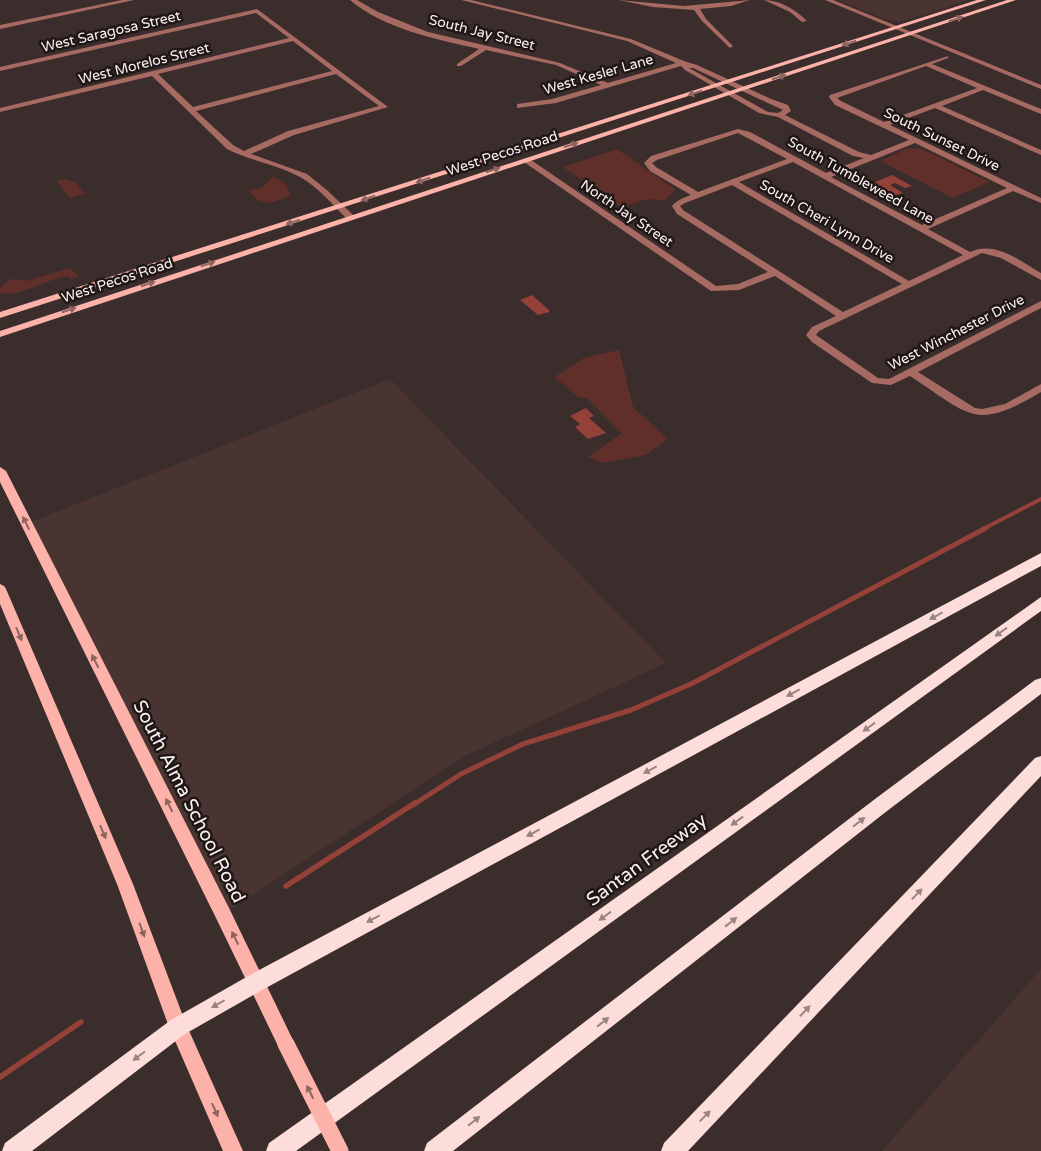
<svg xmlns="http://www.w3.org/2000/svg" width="1041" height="1151" viewBox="0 0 1041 1151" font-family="'Varela Round',sans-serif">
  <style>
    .built { fill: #493431 }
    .green { fill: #612f2a }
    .water { fill: #94413a }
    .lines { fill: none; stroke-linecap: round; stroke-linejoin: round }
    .stream-far2 { stroke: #94413a; stroke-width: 4 }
    .stream-far1 { stroke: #94413a; stroke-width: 5 }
    .stream { stroke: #94413a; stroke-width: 5.5 }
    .minor { fill: #a66a63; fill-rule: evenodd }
    .major { fill: #fcb2a9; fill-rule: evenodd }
    .highway { fill: #fcddd9; fill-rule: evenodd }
    .major-bridge { stroke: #fcb2a9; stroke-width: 17 }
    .oneway { fill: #8d6460 }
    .oneway2 { fill: #988481 }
    .labels { text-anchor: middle; stroke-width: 5; stroke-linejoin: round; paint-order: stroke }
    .far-street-label { font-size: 14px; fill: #fcf2f1; stroke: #1e1716 }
    .near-street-label { font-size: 19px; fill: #fcf2f1; stroke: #1e1716 }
  </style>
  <rect width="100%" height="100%" fill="#3b2d2b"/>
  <path class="built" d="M838,0H969L900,22L887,20Z
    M390,379L666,663L463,757L223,914L26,524Z
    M1041,969V1151H882Z"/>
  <path class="green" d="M909,148L922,149L989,182L953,198L880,161Z
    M617,149L675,189L665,201L648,199L621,207L563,167Z
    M273,177C283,179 287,186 291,196L270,203L257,200L249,191L262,187Z
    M65,179L76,182L85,194L70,198L57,181Z
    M70,268L79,277L71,279L68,276C47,279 21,297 0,293V288L11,279L26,281Z
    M619,350L633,407L668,439L646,455L602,463L588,457L622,433L588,399L578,397L555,377L584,358Z"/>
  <path class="water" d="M892,175L912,186L905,188L895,183L890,185L903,193L896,195L873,183Z
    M532,295L549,310V312L538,315L520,300Z
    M586,408L594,416L589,418L606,433L588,439L575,427L580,424L570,416Z"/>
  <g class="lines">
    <path class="stream-far2" d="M983,529L1041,499"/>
    <path class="stream-far1" d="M413,805L461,774L523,744L631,710L693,683L986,528"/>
    <path class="stream" d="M286,886L415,803
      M0,1077L81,1022"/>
    <path class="minor" d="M122,0H134L0,29V25Z
      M350,0H357L378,12L428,32L560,63L608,83L676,63L627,41L461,0H471L631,39L684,61L697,65L771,99L788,105L791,111L785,115L859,152L871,155L909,140L835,105L829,97L830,95L948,56V58L932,64L1041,109V114L983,90L942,106L1041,150V155L935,108L890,125L1041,198V203L1013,191L928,229L970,252C995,240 1020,261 1041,273V280L1001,258L982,253L819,331L816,335L878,378L889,379L1041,301V308L918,372L975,408L982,409L1005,404L1041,384V392C974,432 970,415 910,376L891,385L872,383L812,342L806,335L812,327L836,316L775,276L739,290L711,291L521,160L528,158L716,286L738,284L768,272L677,214L672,206C677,200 683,198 691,195L650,171L644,163L651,156L738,129L750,132L826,173L864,158L853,156L778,117L759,113L685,70L681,66L556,103L517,108V104L552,99L601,85L556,65L486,50L461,66H457V64L479,49C436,39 384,29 350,0ZM926,66L977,88L884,122L841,101L837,98ZM689,68H693L783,110L778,113L768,112ZM738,133L787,159L698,192L656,167L652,163L657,160ZM915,143L1007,188L922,225L831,177ZM793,162L963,255L909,281L739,182ZM732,185L902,284L843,312L683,210L680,206L685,203Z
      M618,0L684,6L750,0L731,6L700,9L706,19L733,46L730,48L702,21L694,10L653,7Z
      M764,0C780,0 796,10 807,21L802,22L790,12Z
      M825,0H833L1041,85V89Z
      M257,9L388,107L294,135L251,154L307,174L328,191L353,215V219H347C332,204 318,187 300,177C277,164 250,161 227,149L152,76L0,112V108L289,38L256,13L0,71V67ZM293,41L332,71L193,107L158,74ZM336,74L379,106L288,131L244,151L233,145L196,111Z"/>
    <path class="major" d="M977,0H986L0,318V312Z
      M1007,0H1016L0,337V331Z
      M0,467L6,471L229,908L292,1038L295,1044L292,1050L286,1053L280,1050L217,920L0,482Z
      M0,584L4,586L6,589L133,884L186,1024L243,1151H223L169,1027L117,884L0,604Z"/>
    <path class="highway" d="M1041,553V566L264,989L185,1034L32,1151H2L5,1143L171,1020L250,975Z
      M1041,597V611L296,1151H266L269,1143Z
      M1041,678V694L887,811L453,1151H424L427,1143L875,799L1035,680Z
      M1041,756V776L688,1151H661L664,1143L1035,758Z"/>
    <path class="major-bridge" d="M286,1044L340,1151"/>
  </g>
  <defs><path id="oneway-solid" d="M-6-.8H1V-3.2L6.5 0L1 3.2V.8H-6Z" transform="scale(1.25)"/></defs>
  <g class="oneway">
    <use href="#oneway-solid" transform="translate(956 19) rotate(-18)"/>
    <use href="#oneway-solid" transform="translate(849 43) rotate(162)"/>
    <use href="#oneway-solid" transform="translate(779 77) rotate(-18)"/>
    <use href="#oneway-solid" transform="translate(695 93) rotate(162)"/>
    <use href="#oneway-solid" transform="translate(571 145) rotate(-18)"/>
    <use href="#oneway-solid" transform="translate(493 170) rotate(-18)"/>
    <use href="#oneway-solid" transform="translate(423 180) rotate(162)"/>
    <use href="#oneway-solid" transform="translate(368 198) rotate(162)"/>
    <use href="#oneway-solid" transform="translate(293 222) rotate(162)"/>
    <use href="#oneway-solid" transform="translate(208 264) rotate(-18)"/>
    <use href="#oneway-solid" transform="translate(148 284) rotate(-18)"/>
    <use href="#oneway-solid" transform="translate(69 310) rotate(-18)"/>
    <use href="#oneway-solid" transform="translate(26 523) rotate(-116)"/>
    <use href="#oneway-solid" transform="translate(19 634) rotate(67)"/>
    <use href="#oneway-solid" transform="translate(95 661) rotate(-117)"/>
    <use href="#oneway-solid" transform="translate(169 805) rotate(-117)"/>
    <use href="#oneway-solid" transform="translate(103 832) rotate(67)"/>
    <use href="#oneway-solid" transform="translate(142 930) rotate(70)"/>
    <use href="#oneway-solid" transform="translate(235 938) rotate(-116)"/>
    <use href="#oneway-solid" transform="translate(310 1092) rotate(-116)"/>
    <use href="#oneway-solid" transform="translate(215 1110) rotate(66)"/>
  </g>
  <g class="oneway2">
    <use href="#oneway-solid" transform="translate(936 616) rotate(152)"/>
    <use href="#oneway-solid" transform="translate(1001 632) rotate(144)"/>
    <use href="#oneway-solid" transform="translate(793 693) rotate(152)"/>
    <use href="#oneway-solid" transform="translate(869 727) rotate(144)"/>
    <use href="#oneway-solid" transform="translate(650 770) rotate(152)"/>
    <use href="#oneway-solid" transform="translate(737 821) rotate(144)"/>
    <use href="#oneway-solid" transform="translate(859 822) rotate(-38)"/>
    <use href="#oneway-solid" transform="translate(533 833) rotate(152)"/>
    <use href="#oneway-solid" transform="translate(917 894) rotate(-46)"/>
    <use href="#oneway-solid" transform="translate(605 916) rotate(144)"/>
    <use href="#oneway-solid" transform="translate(373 919) rotate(152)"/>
    <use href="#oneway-solid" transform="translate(731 922) rotate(-38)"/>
    <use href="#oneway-solid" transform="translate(218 1004) rotate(150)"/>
    <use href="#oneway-solid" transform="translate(805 1011) rotate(-46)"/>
    <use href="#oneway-solid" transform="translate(603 1022) rotate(-38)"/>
    <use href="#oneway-solid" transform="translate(139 1056) rotate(143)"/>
    <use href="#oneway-solid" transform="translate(705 1116) rotate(-46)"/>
    <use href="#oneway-solid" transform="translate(474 1121) rotate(-38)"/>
  </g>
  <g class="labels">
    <g class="far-street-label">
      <text transform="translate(111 31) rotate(-13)" y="5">West Saragosa Street</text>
      <text transform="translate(482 32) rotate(14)" y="5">South Jay Street</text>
      <text transform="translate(144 63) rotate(-14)" y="5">West Morelos Street</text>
      <text transform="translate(598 74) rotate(-16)" y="5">West Kesler Lane</text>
      <text transform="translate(942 139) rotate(26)" y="5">South Sunset Drive</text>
      <text transform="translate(502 153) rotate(-18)" y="5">West Pecos Road</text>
      <text transform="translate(861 180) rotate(29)" y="5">South Tumbleweed Lane</text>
      <text transform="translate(627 213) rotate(34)" y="5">North Jay Street</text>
      <text transform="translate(827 221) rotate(30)" y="5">South Cheri Lynn Drive</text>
      <text transform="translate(117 280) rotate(-18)" y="5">West Pecos Road</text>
      <text transform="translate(956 332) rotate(-27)" y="5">West Winchester Drive</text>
    </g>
    <g class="near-street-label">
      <text transform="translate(190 801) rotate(63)" y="7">South Alma School Road</text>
      <text transform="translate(646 859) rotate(-36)" y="7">Santan Freeway</text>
    </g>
  </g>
</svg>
